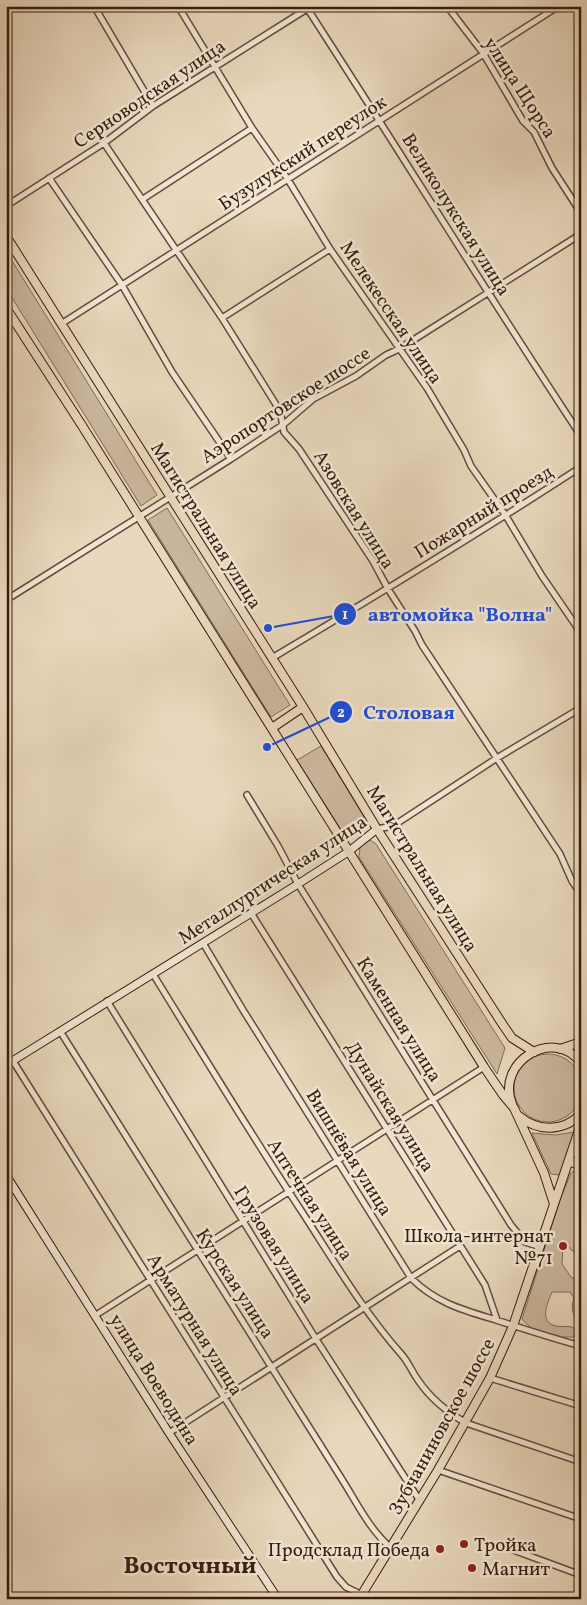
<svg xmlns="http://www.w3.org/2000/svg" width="587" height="1605" viewBox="0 0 587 1605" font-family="Vollkorn,serif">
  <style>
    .green { fill: #cbb89f; stroke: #826a56 }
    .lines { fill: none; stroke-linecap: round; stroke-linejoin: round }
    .street-casing { stroke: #644b3a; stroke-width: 8 }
    .secondary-casing { stroke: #381c0e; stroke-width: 9 }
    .primary-casing { stroke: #381c0e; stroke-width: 10 }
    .street { stroke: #f1e6d4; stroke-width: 5 }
    .secondary { stroke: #f1e6d4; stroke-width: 7 }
    .primary { stroke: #e9d8bd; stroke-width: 8 }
    .poi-dot { fill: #8f2418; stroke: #f1e6d4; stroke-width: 2 }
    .labels { text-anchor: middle; stroke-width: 5; stroke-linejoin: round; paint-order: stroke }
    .street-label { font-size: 19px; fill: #381c0e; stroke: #f1e6d4 }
    .poi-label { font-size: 19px; fill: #381c0e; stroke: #f1e6d4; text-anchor: end }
    .district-label { font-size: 24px; font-weight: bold; fill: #381c0e; stroke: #f1e6d4 }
    .leader { fill: none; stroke: #1d4ed8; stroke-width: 2 }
    .callout-dot { fill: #1d4ed8; stroke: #f1e6d4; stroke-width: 2 }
    .mark-label { font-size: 15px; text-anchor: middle; font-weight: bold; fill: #fff }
    .callout-label { font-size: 20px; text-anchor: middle; font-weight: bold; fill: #1d4ed8; stroke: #f1e6d4; stroke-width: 5; stroke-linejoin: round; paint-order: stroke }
  </style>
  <rect width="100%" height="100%" fill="#e9d8bd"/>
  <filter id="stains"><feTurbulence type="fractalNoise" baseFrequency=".004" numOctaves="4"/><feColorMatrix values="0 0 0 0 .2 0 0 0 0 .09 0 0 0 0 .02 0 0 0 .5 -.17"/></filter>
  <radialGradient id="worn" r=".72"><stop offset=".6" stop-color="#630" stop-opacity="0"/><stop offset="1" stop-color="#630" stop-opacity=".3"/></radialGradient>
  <path class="green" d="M6,251L157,495L141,506L6,288Z
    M167,508L290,705L271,717L148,520Z
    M321,746L364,817L345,836L297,760Z
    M370,840L376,844L505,1048L497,1074L359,857L360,847Z
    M514 1088a34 34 0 1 1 68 0a34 34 0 1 1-68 0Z
    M574,1132L560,1175L551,1174L532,1133L556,1135Z
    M577,1169L581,1170V1205L578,1206L576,1210L581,1222V1251H572L568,1246H563L562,1264L571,1277L581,1282V1318L576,1320C572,1311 571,1307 574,1298L570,1292H552C548,1302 538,1322 556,1326C561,1327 567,1326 572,1327L576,1331L574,1337H562L532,1329L522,1319L561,1197L571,1173Z"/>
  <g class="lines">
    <defs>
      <path id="street" d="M94,6L153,106
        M178,6L252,128L287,178L330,249L427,388L464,450L471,466L506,516L542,576L581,633
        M447,6L483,53L523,121L534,132L552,168L581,213
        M307,8C399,150 488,295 581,436
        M104,143L222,318L280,411L284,432L299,449L373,561L388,589L415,631L422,645L560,854L572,881L581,894
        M49,178L122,285L172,372L231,459
        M143,199L252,128
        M6,206L104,143L153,106L310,7
        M222,318L330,249
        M61,324L559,6
        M6,600L231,459L284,424L313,399L356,376L386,355L399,349L581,234
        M272,658C376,596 479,533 581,467
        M247,795L278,846L298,884L511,1225L525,1242L541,1247
        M377,829L393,826L497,758L581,708
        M251,913L485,1285L497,1320
        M203,943L243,1010L411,1278C436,1303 463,1310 496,1320C524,1329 552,1338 581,1346
        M153,974C203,1055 252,1136 304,1215C335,1263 364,1312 402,1355C409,1363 412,1372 418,1380C430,1398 447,1412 466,1423L581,1462
        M107,1001L316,1339L420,1501
        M60,1031L343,1481C358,1505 370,1530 391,1548
        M13,1061L337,1577L346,1587L362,1595
        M96,1315L484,1067
        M490,1378L581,1406
        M169,1433L460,1246
        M438,1470L581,1519
        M505,1547L581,1575"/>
      <path id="secondary" d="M6,1065L298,884L348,852L377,829
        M6,1175L169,1433L278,1599"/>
      <path id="primary" d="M6,236L303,707L377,829L503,1025L512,1038L534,1052
        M6,308L81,424L484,1067L503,1095L514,1108L544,1173L554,1204
        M272,728L303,707
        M560,1049L581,1042
        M512,1104C495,1062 554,1026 581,1063
        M519,1116C538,1132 563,1132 581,1114
        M569,1161L581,1166
        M359,1599L438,1470L490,1378L513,1326L581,1124"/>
    </defs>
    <use href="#street" class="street-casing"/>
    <use href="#secondary" class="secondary-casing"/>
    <use href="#primary" class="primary-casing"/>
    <use href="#street" class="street"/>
    <use href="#secondary" class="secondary"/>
    <use href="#primary" class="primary"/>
  </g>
  <g class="poi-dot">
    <circle cx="563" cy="1246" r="5"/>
    <circle cx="464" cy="1544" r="5"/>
    <circle cx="440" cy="1549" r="5"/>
    <circle cx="472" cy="1568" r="5"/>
  </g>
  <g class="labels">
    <g class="street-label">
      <text transform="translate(521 87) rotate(57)" y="7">улица Щорса</text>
      <text transform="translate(149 93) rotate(-34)" y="7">Серноводская улица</text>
      <text transform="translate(302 152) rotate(-33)" y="7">Бузулукский переулок</text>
      <text transform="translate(457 214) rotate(58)" y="7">Великолукская улица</text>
      <text transform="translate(392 312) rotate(56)" y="7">Мелекесская улица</text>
      <text transform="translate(285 404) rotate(-33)" y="7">Аэропортовское шоссе</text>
      <text transform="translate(355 509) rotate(58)" y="7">Азовская улица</text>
      <text transform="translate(483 511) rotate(-32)" y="7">Пожарный проезд</text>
      <text transform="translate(207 525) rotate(58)" y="7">Магистральная улица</text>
      <text transform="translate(423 868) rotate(58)" y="7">Магистральная улица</text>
      <text transform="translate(272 879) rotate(-33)" y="7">Металлургическая улица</text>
      <text transform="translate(400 1019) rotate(58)" y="7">Каменная улица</text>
      <text transform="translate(391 1106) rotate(58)" y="7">Дунайская улица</text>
      <text transform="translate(350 1152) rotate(58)" y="7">Вишнёвая улица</text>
      <text transform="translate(311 1199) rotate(57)" y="7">Аптечная улица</text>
      <text transform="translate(275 1244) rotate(58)" y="7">Грузовая улица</text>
      <text transform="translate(236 1283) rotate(57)" y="7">Курская улица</text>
      <text transform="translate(196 1324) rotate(58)" y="7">Арматурная улица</text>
      <text transform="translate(155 1379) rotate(58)" y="7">улица Воеводина</text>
      <text transform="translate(441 1426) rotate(-61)" y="7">Зубчаниновское шоссе</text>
    </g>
    <g class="poi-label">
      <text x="553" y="1242">Школа-интернат<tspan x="553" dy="22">№71</tspan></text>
      <text x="474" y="1551" text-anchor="start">Тройка</text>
      <text x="430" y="1556">Продсклад Победа</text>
      <text x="482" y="1575" text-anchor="start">Магнит</text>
    </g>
    <g class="district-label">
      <text x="190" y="1573">Восточный</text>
    </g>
  </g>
  <path class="leader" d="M268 628L345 614M267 747L341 712"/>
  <g class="callout-dot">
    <circle cx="268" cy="628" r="5"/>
    <circle cx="267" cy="747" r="5"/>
    <circle cx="345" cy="614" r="12"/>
    <circle cx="341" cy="712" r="12"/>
  </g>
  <g class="mark-label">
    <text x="345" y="619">1</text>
    <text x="341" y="717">2</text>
  </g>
  <g class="callout-label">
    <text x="460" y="621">автомойка "Волна"</text>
    <text x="409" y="719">Столовая</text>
  </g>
  <rect width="587" height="1605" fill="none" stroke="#e9d8bd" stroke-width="25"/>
  <rect x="8" y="8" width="572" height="1590" fill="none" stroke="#381c0e" stroke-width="2.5"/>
  <rect x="12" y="12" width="562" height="1580" fill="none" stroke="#381c0e"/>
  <rect width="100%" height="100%" filter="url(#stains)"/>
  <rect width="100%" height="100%" fill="url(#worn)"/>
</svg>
